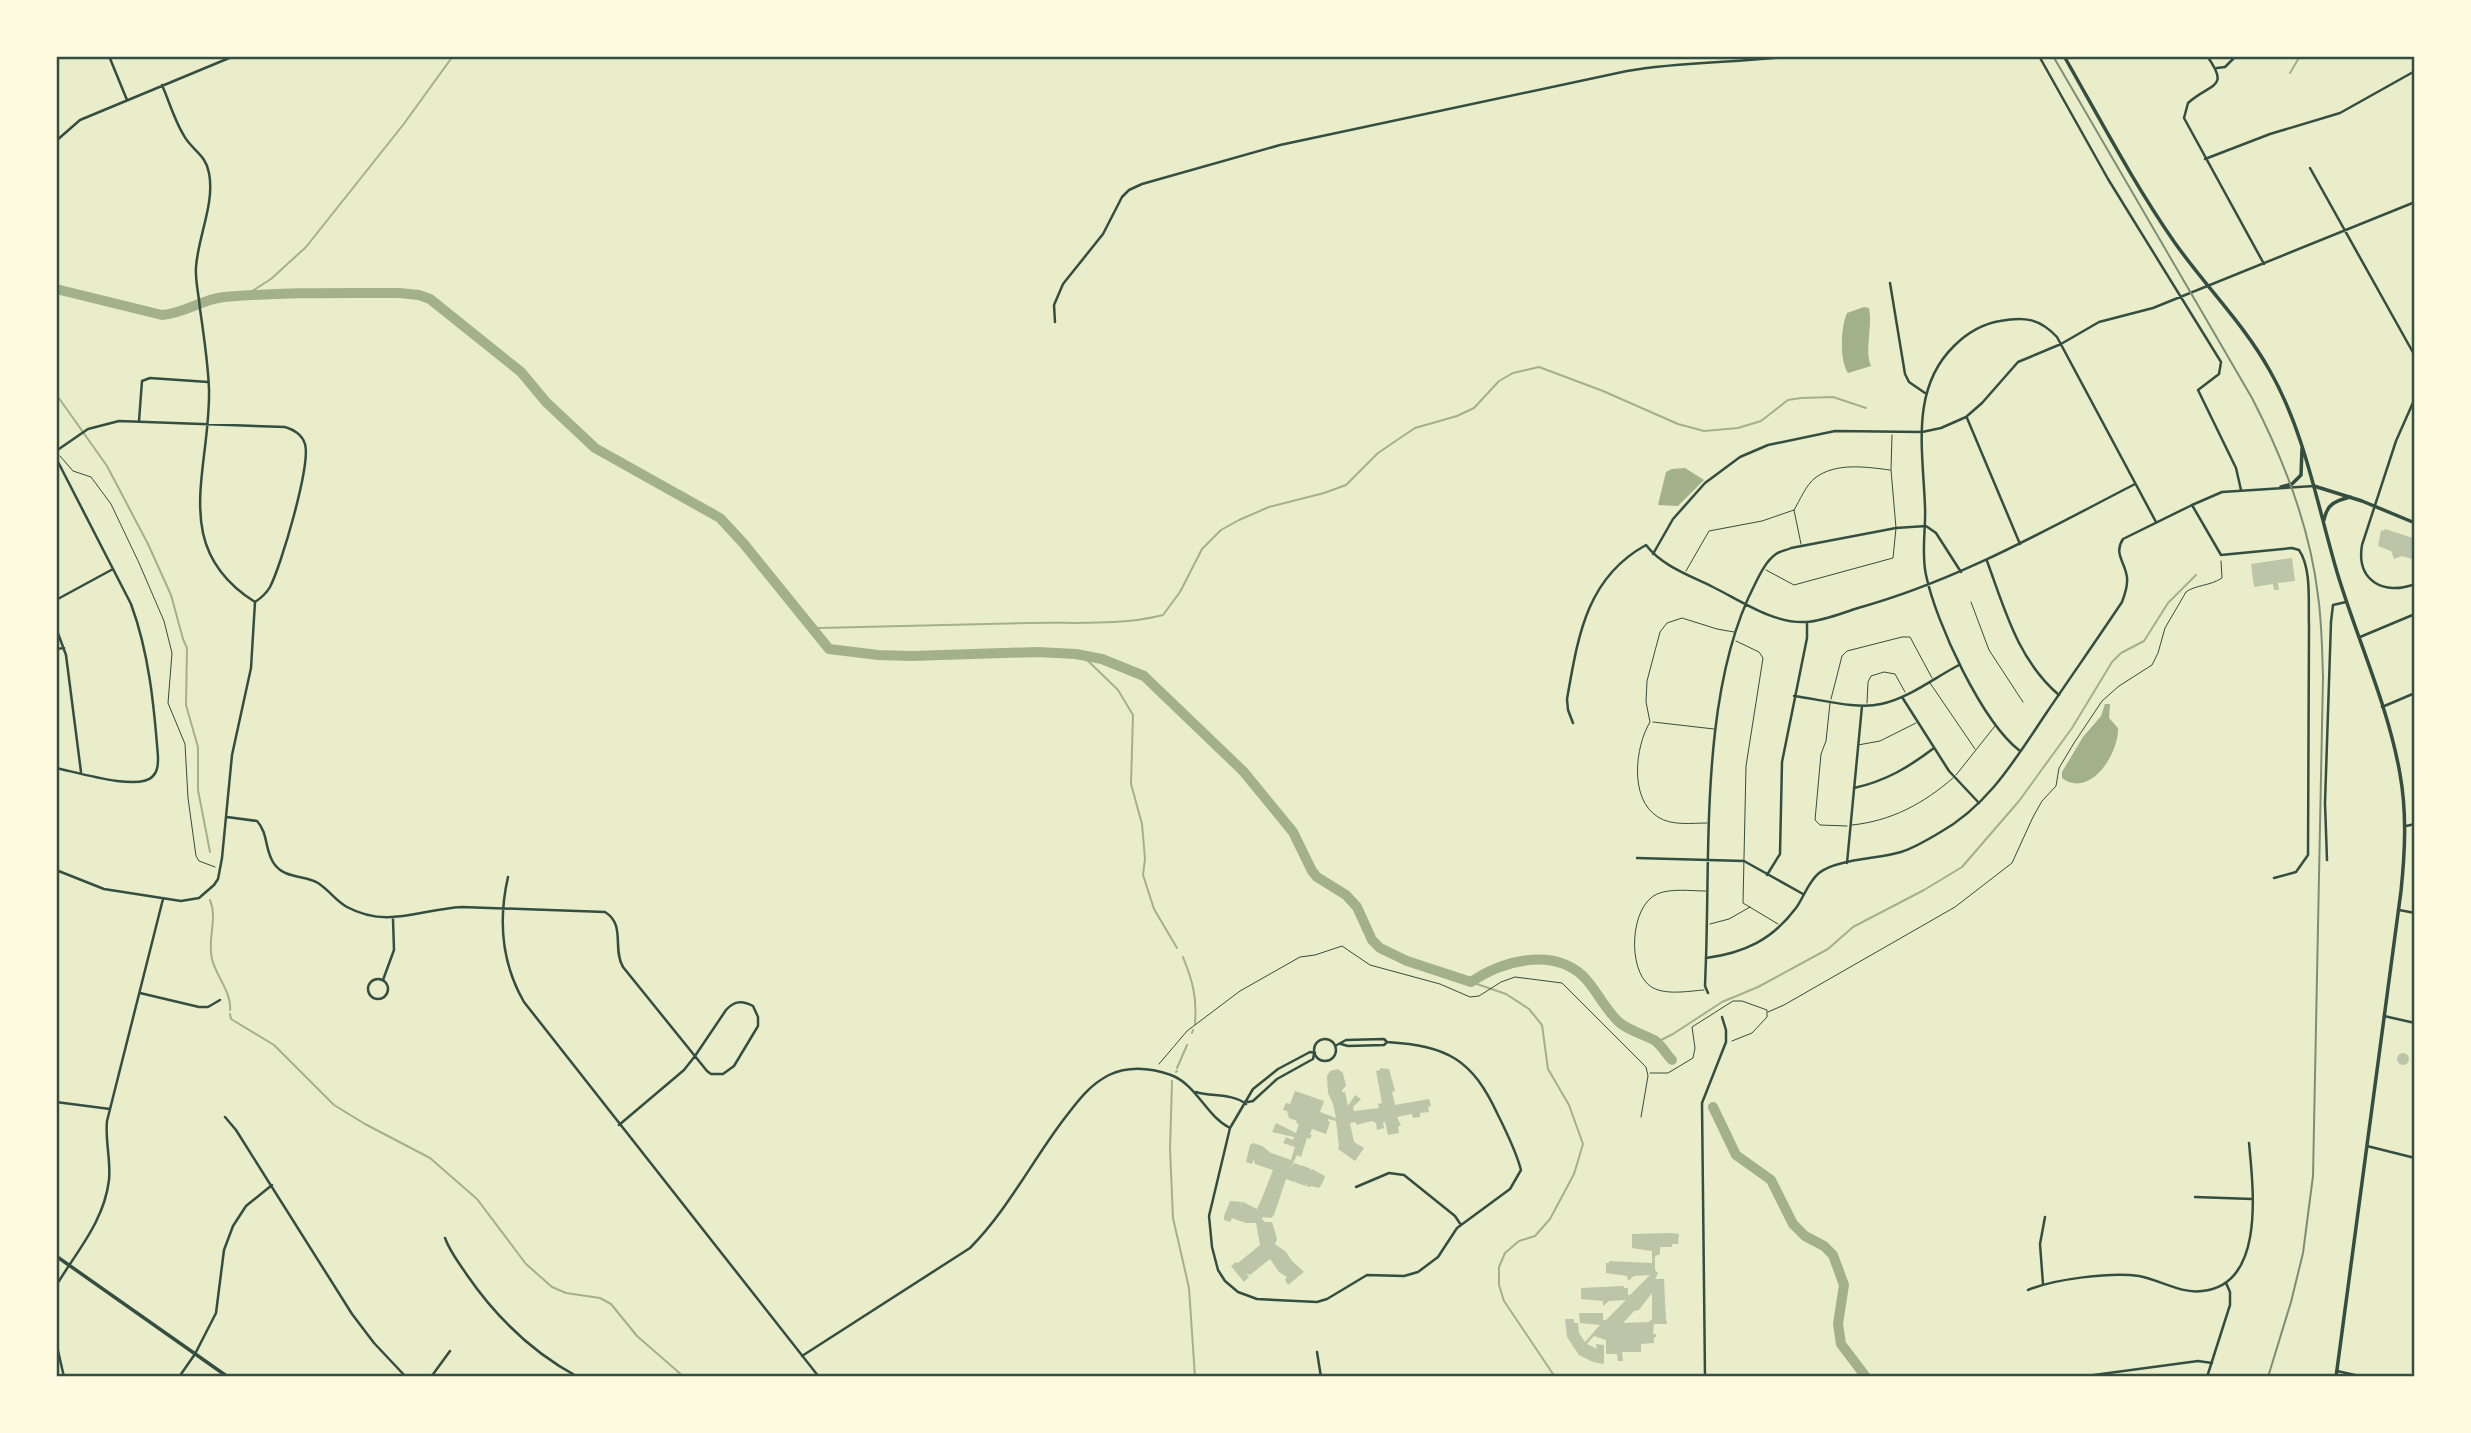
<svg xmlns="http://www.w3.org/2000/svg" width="2471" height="1433" viewBox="0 0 2471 1433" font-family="Overpass,sans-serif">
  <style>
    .water { fill: #a3b18a }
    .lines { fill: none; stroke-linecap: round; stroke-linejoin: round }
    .stream { stroke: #a3b18a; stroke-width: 2 }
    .river { stroke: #a3b18a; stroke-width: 10 }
    .building { fill: #bcc5a7; fill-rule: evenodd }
    .path { stroke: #344e41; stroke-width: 1 }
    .service { stroke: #344e41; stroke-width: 1 }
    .minor { stroke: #344e41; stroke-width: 2.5 }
    .tertiary { stroke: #344e41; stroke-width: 2.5 }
    .secondary { stroke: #344e41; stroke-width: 3.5 }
    .primary { stroke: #344e41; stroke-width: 3.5 }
    .rail { stroke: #7c8e77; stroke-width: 2 }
    .neatline { fill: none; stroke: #344e41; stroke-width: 2.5 }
  </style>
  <rect width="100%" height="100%" fill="#e9edc9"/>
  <path class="water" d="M1864,307L1869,308C1873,327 1864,350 1871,366L1848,373C1839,360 1841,326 1847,313Z
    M1685,468L1704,480L1678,506L1658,505L1666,472L1672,469Z
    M2105,704H2110L2109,718L2118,728C2119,754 2090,799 2062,778V772L2083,737L2101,716Z"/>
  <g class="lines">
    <path class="stream" d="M2290,73L2300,56
      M246,295L271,279L306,247L403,125L453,56
      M56,394L107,466L148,544L171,595L183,639L187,648L186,705L198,747V790L210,852
      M809,626L819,628C889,626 960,625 1031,623C1074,622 1121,626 1163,615L1180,592L1202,549L1221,530L1239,520L1269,507L1324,493L1346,485L1378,453L1403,436L1415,428L1457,416L1474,408L1499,381L1513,373L1539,367L1603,391L1678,424L1704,431L1738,428L1761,421L1788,400L1801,398L1833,397L1866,408
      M1082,655L1118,690L1133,715L1131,784L1142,824L1145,859L1143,875L1154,909L1177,948
      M210,900C218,919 207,938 212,959C216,976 232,993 230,1010
      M1183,957C1193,982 1197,997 1195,1024
      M1471,982L1506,994L1529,1009L1542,1025L1548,1069L1569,1105L1583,1144L1574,1174L1550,1219L1535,1236L1519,1241L1505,1253L1499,1267V1285L1504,1301L1555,1377
      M230,1014L231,1019L274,1045L334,1105L365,1124L430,1158L477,1199L526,1264L552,1287L566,1293L600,1298L611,1304L637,1336L684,1377
      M1192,1033L1193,1030
      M1657,1042L1673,1034L1722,1002L1758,987L1828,949L1853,927L1924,890L1962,867L2019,801L2072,728L2112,662L2121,653L2144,641L2168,603L2196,575
      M1177,1068L1187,1045
      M1176,1072L1177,1071
      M1172,1081L1170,1149L1173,1218L1189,1288L1195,1377"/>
    <path class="river" d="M56,289L162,315C184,314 202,299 224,297C282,292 341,293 399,293L419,295L430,299L521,372L546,402L595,448L720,518L744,544L829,649L878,655L912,656L1037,652L1076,654L1102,659L1144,676L1243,771L1293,832L1312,871L1317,877L1346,895L1357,907L1372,940L1380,948L1407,961L1471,982C1502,961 1552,947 1583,976C1597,990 1605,1010 1620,1023C1630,1031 1643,1034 1654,1040C1661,1044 1666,1054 1672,1060
      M1713,1107L1736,1155L1771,1180L1793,1224L1805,1236L1824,1246L1833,1255L1844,1285L1838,1324L1841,1344L1866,1377"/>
  </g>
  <path class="building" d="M2385,529L2413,538L2415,560L2402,556L2394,559L2391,551L2378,546L2381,530L2384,531Z
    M2292,558L2295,581L2278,583L2279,590H2274L2273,584L2254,587L2251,564Z
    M2397 1059a6 6 0 1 1 12 0a6 6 0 1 1-12 0Z
    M1380,1068L1389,1069L1395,1091L1392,1092L1395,1105L1429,1099L1431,1106L1428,1107L1429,1112L1420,1113V1117L1413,1118L1412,1114L1397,1117L1401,1126H1398L1399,1133L1388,1135L1385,1122H1383L1384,1128L1377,1130L1376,1123L1372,1121L1356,1125V1122L1350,1123L1354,1142L1364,1148L1355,1161L1338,1149L1339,1146L1336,1121L1328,1119V1121L1330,1122L1326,1134L1312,1129L1310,1135H1312L1310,1139L1307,1138L1301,1157L1297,1155L1290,1169L1294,1163L1300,1165L1299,1167L1301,1165L1311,1169L1310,1172L1312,1169L1325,1176L1323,1182L1319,1188L1311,1186L1310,1187L1306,1186L1307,1181L1305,1186L1295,1182L1294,1180V1182L1286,1179L1274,1215L1271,1218L1263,1217L1262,1219L1265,1222H1272L1277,1239L1275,1244L1286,1252L1292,1261L1304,1272L1288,1285L1285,1280L1287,1277L1279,1272L1270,1259L1250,1275L1246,1273L1249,1277L1244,1282L1231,1266L1236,1262L1238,1263L1260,1245L1256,1223H1246L1232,1218L1230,1222L1224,1220V1216L1230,1201L1242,1202L1240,1207L1243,1202L1257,1209L1262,1198L1273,1170L1255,1164L1254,1159L1252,1164L1246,1162L1250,1145L1253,1143L1262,1146L1271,1153L1291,1160L1295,1147L1283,1143L1286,1137L1293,1140L1294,1137L1272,1132L1276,1123L1296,1133L1299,1124L1296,1123L1297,1121L1289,1118L1287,1111L1283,1110L1286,1103L1290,1104L1295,1091L1324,1101L1320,1112L1336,1118L1333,1104L1328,1093L1327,1076L1330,1071L1338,1069L1343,1073L1346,1086L1342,1090V1092H1345L1348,1106L1355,1095L1361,1099L1353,1107L1354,1111L1379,1108L1378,1104L1382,1103L1376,1071L1380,1070Z
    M1671,1233L1679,1234L1678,1244H1672V1247H1660V1254L1655,1256V1270L1658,1273L1655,1279H1664L1666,1321H1667V1324H1654L1653,1334H1656V1337H1654V1343L1641,1344V1352H1622L1623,1361H1618L1617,1354H1606V1340L1594,1336L1587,1344L1597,1349L1596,1344L1604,1345V1364L1593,1362L1579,1355L1567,1337L1565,1319H1574V1323H1578L1579,1333L1585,1342L1600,1325L1580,1323L1579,1313H1603V1320H1606L1626,1300L1609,1301L1603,1306V1301L1581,1299V1288L1624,1286V1288H1628V1295H1630L1650,1275L1634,1276L1628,1281L1627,1276L1606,1273V1263H1609V1261L1652,1263V1251L1632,1248V1234ZM1652,1293V1319L1649,1322L1623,1323L1634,1311L1639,1310Z"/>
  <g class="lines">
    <path class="path" d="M60,456L73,471L91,477L111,504L139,563L164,621L172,653L168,703L185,744L188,798L196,856L199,861L215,867
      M1768,1012L1784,1005L1955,907L2012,863L2033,817L2042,801L2056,786L2059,768L2074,743L2102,701L2119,686L2152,665L2158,653L2165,628L2186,592C2195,585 2210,586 2222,578L2221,561
      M1159,1064L1187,1031L1240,991L1300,957L1315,955L1342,946L1370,965L1440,984L1470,997L1479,996L1501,982L1515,977L1562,983L1646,1067L1648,1076L1641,1117
      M1650,1073H1668L1693,1058L1695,1048L1692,1027L1733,1001H1742L1767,1010V1017L1752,1033L1732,1041"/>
    <path class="service" d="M1794,510L1801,544
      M1766,570L1794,585L1893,558L1896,528L1891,470L1892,435
      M1686,571L1709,531L1762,521L1794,510C1800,500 1806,485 1815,478C1836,462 1866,467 1890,470
      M1971,602L1989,650L2023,702
      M1736,641L1759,652L1763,658L1746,766L1743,903L1778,924
      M1930,683L1975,749
      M1831,699L1842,656L1847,651L1902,637H1910L1932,678
      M1830,703L1826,741L1821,754L1815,820L1820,825L1847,826
      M1867,703L1868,682L1871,676L1884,672L1895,674L1905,692
      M1653,722L1714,729
      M1858,745L1880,741L1916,723
      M1956,775L1995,726
      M1707,823C1691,823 1672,826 1658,817C1629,799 1635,747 1650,722L1646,702L1647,681L1660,632L1667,623L1682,618L1717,629L1734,632
      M1852,825C1891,821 1923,804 1953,778
      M1710,924L1729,919L1750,907
      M1704,990C1688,991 1664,996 1650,986C1627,969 1630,906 1657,894C1671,888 1691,891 1706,891"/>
    <path class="minor" d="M109,56L127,100
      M2039,56L2108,179L2221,362L2219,374L2198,390L2236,468L2241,490
      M2207,56C2231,89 2210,83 2188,103L2184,118L2264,264
      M2217,68L2225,67L2236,56
      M162,85C169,101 174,119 183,134C191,150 206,154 209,173C215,203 198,237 196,267C195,281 199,295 200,309C204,336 208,363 209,389C211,470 168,547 255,602
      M56,141L80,120L234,56
      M2205,159L2270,134L2340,113L2415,71
      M2310,168L2415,356
      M1890,283L1905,374L1909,382L1925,393
      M1055,322L1054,305L1063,284L1103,234L1122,197L1129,190L1142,184L1280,145L1627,71C1682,61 1739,63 1794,56
      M2415,398L2396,441L2362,545C2356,581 2384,596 2415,584
      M1967,418L2020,544
      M139,421L142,381L150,378L208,382
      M56,451L88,429L119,421L285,427C294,430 302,434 305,444C311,465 281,566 270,587C266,594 261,598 255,602L251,668L232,755L222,858L218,879L214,885L199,898L181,901L104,889L56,870
      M56,458L131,604C149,653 154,705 158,757C158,764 158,772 152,777C138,791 76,772 56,768
      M2192,505L2221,555L2292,548L2299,550C2312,569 2308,603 2309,626L2308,855L2296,872L2274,878
      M1653,554L1673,519L1705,483L1740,457L1768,445L1835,431L1922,432L1941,428L1966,417L1982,403L2018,362L2061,344L2099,322L2153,308L2415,202
      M1987,561C2005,610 2018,660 2059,695
      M56,600L113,569
      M56,628L66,655L81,772
      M2360,637L2415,614
      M56,649L64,648
      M1794,696C1819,699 1857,710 1881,704C1909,698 1934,678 1959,665
      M1902,697L1949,771L1979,803
      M2382,707L2415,693
      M1573,723L1568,710L1567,699C1578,637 1586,578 1646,545C1662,566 1689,575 1713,587C1741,601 1774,624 1806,622C1823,621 1842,613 1858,608C1956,581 2044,531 2135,484
      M2020,751C1982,722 1936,623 1926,575C1921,552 1926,530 1925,507C1923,450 1910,389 1954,346C1967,333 1982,324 2000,321C2025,316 2040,319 2057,337L2156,522
      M1854,788C1886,781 1909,767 1934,748
      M227,817L257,821C269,834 264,851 275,865C286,879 305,875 318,883C329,890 336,901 347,907C388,929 420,909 462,907L605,912C626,925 612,948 623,967L707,1071L711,1074H723L734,1066L758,1026V1017L753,1006C742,1000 734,1001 726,1010L695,1056L684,1070L619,1125
      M2406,826L2415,824
      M1637,858L1744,861L1803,894
      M2327,860L2325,803L2331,622L2333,605L2346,602
      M1847,863L1862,706
      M1767,875L1780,854L1782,762L1807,638V622
      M508,877C498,921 501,962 524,1002L819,1377
      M2399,910L2415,913
      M1706,958C1710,842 1701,688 1755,584C1760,574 1766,561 1776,554C1780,551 1787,550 1791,548L1896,528L1926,526L1936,533L1961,572
      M368 989a10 10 0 1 1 20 0a10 10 0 1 1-20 0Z
      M383,980L394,950L393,919
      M140,993L199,1007H208L220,1000
      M2384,1016L2415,1023
      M1314 1050a11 11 0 1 1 22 0a11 11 0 1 1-22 0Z
      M1341,1044L1348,1046L1384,1045L1387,1042
      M1315,1053L1310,1052L1278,1069L1253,1089L1230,1128L1209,1216L1212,1247L1218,1270L1225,1281L1238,1292L1257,1299L1317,1302L1327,1299L1367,1275L1404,1276L1418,1272L1438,1257L1457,1228L1510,1189L1521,1170C1516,1151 1507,1133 1498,1115C1472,1059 1448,1046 1387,1042L1384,1039L1346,1040L1335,1046
      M1196,1092C1212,1097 1232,1093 1246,1104
      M56,1102L110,1109
      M1248,1102L1253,1101L1277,1079L1313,1059L1314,1054
      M225,1117L236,1130L352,1314L374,1343L406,1377
      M2367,1146L2415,1158
      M1356,1187L1389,1173L1404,1175L1455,1216L1461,1225
      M2195,1197L2252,1199
      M445,1238C450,1252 459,1263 467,1275C496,1317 533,1353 578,1377
      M2043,1284L2040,1244L2045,1217
      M56,1286C76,1252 104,1222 109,1180C111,1160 105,1141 107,1121L163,899
      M2028,1290C2054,1279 2111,1272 2139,1276C2160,1280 2181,1294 2202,1291C2266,1285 2253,1187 2249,1143
      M56,1342L64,1377
      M1317,1352L1321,1377
      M802,1356L970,1248C1007,1211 1032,1161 1064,1119C1077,1102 1089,1085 1109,1075C1128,1066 1151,1068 1171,1075C1197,1085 1206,1116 1230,1128
      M2337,1371L2364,1377
      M179,1377L195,1354L216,1313L224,1250L233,1226L246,1206L272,1185
      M431,1377L450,1351
      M2079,1377L2198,1361L2212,1363
      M2207,1377L2230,1305V1292L2226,1283"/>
    <path class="tertiary" d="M1708,993L1705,986L1706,958C1744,953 1772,940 1796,908C1804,897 1808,882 1819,873C1836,859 1879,859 1901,852C1914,848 1927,840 1939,833C1989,805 2016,758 2047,712C2072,675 2098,638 2122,602C2125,594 2128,586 2127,578C2126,563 2113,554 2123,539L2192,505L2222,492L2314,486
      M1705,1377L1702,1103L1726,1042V1030L1722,1017"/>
    <path class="secondary" d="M2314,486L2362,501L2415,523
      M56,1256L228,1377"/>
    <path class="primary" d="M2064,56C2100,119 2134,184 2175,243C2206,287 2244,324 2270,371C2305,433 2317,504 2337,572C2357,639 2388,705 2400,774C2407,813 2405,852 2401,891L2336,1377
      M2281,487L2292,484L2301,475L2302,448
      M2324,520C2327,504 2335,501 2350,497"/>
    <path class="rail" d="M2053,56L2252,398C2284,460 2310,526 2318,596C2322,623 2322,650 2323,677L2313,1176L2303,1253L2291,1302L2268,1377"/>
  </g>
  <rect width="2471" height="1433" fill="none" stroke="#fefae0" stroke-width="116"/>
  <rect x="58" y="58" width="2355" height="1317" class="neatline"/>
</svg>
